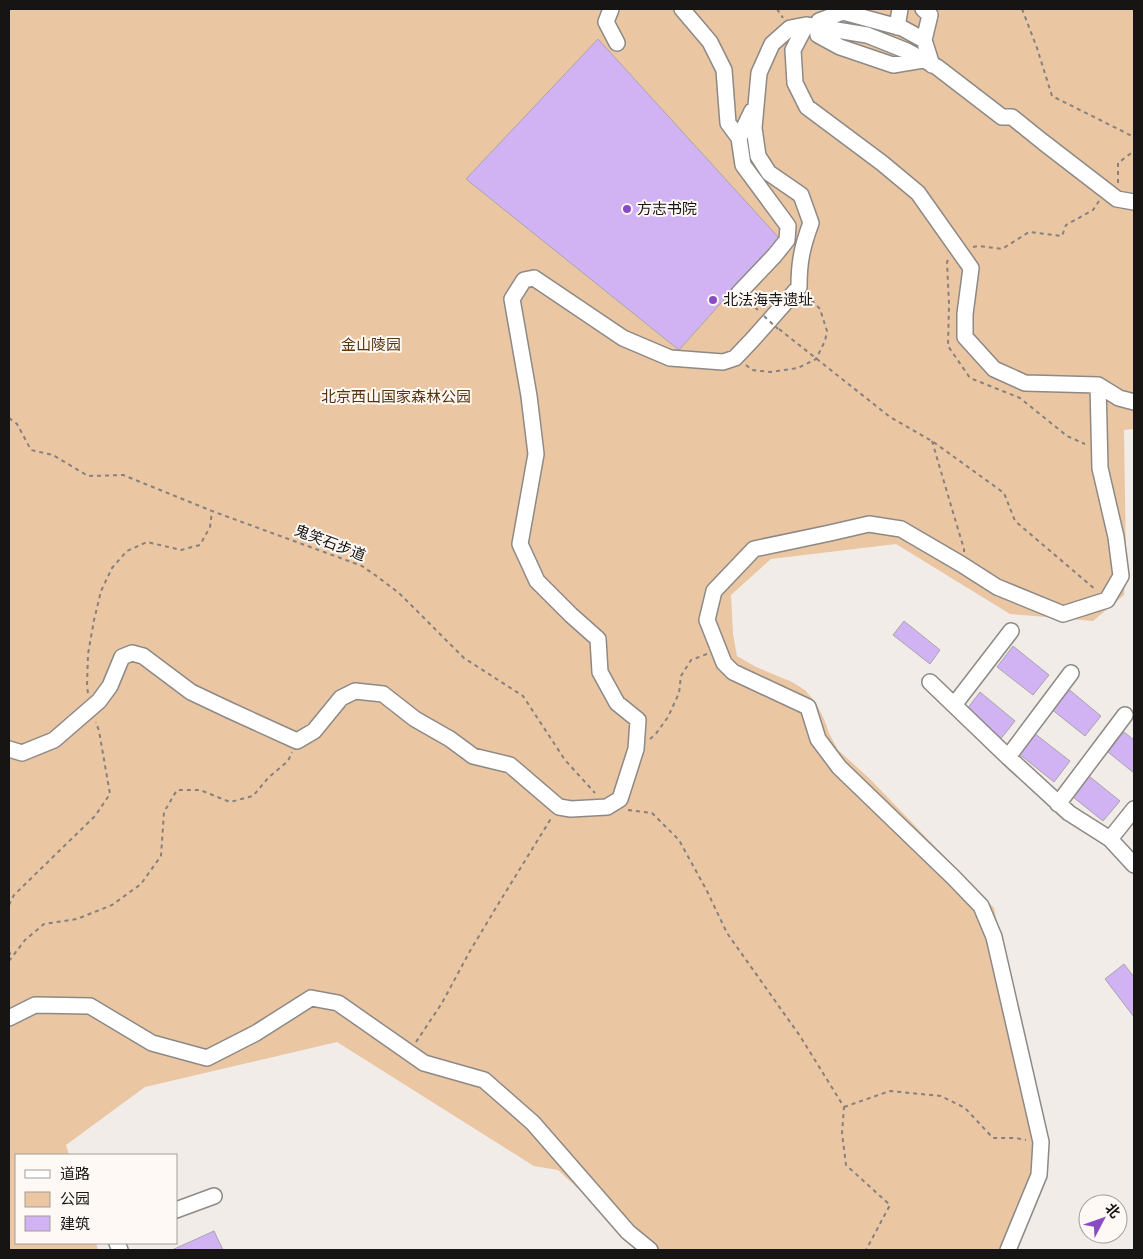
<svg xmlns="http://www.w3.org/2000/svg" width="1143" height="1259" viewBox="0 0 1143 1259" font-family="Arial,'Noto Sans SC',sans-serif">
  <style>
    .green { fill: #ebc6a3 }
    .building { fill: #d1b3f3; stroke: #a7a5aa }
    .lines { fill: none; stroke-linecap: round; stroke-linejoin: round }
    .minor-casing { stroke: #8d8985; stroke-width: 18 }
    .path { stroke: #84817e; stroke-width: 2; stroke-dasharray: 4 4; stroke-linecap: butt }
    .minor { stroke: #fff; stroke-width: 15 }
    .path-bridge { stroke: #84817e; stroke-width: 2; stroke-dasharray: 4 4; stroke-linecap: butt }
    .poi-dot { fill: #8a4cc2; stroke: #fef9f5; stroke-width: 2 }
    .labels { text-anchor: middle; stroke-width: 4; stroke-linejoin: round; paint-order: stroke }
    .poi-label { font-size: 15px; fill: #171514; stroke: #fef9f5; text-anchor: start }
    .park-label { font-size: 15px; fill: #573409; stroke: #fef9f5 }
    .street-label { font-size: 15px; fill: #171514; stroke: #fef9f5 }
  </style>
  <rect width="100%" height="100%" fill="#f1ece8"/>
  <path class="green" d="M9,9H1134V429L1124,430L1126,561L1124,595L1093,621L1010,614L896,544L771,559L731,595L733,634L737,656L756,667L792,682L805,690L816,703L824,719L829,733L838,750L870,779L994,908L1049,1150L1018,1250H644L558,1170L534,1166L337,1042L145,1087L66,1145L69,1155H16V1243H96L98,1250H9Z"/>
  <path class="building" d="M598,39L779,238L679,350L466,179Z
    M904,621L940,650L930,664L893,635Z
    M1013,646L1049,675L1033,695L997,667Z
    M1066,687L1101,716L1085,736L1050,708Z
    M980,692L1015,721L999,741L964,713Z
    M1124,732L1134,740V773L1108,752Z
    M1034,733L1070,761L1054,782L1018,753Z
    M1084,772L1120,801L1103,821L1068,793Z
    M1124,964L1134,977V1017L1105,979Z
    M214,1231L223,1250H172Z"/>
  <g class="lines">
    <defs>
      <path id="minor" d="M611,9L606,22L617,43
        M682,9L710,42L724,70L728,123L739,138
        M923,9L930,15L924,40
        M806,25L793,50L795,83L807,107L882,163L918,193L971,268L965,314V337L994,369L1025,383L1098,385L1100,468L1116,537L1121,576L1107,600L1063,614L997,587L961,564L901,529L869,524L830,533L754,549L714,591L707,620L724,663L733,672L808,707L818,739L839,767L953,877L981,906L994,937L1041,1142L1039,1175L1008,1250
        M897,27L900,9
        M923,60L893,65L840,47L818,35L817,27L819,21L843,12L902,28L924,40L932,65
        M739,293L775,255L787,240L788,226L743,165L739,138L752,111
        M1098,385L1119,398L1134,402
        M930,682L1008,757L1069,813L1110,839L1134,865
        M954,705L1011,631
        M9,749L22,753L54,740L99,701L110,686L122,657L132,653L143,656L191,692L229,710L297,741L314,731L341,698L355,691L383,694L415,719L450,739L473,756L510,765L559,807L571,809L607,807L620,799L636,749L638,720L617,703L600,672L598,639L571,615L537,581L520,544L536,454L529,396L512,299L524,280L534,278L623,338L670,358L723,362L735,358L753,339L799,287C799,262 802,247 811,223L801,195L769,173L758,156L754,128L759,73L772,44L790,28L806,25L867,35L907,51L937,67L1002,117H1012L1043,142L1117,199L1134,202
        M1008,757L1071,673
        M1058,804L1125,715
        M1110,839L1134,809
        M9,1018L35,1005L90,1006L152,1043L207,1058L256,1033L311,998L338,1003L424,1063L484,1080L533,1123L628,1232L650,1250
        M176,1210L214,1196
        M117,1243L120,1250"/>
    </defs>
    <use href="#minor" class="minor-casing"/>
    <path class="path" d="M777,9L783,18
      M1022,9L1037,48L1052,96L1134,137
      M1118,183V163L1134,151
      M973,247L978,246L1002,249L1029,232L1062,236L1066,225L1093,210L1099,201
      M948,260L947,262L949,304L948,346L970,378L1020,398L1067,436L1085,444
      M749,302L759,311
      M779,329L890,417L932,441L1004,493L1015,521L1096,590
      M746,365L752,370L770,372L798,368L816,359L825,341L827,331L820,309L808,296
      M9,418L17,424L31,450L53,455L88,476L123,475L212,511L362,566L375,575L399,593L464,658L523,696L565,760L595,793
      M932,441L952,509L964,549V552
      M88,693L87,686L88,654L94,620L101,591L112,568L127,551L147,542L181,550L200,545L210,527L212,511
      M650,739L655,735L668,717L679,693L681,676L691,660L707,654
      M628,810L652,813L679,840L707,891L727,933L800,1036L844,1107L842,1133L846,1165L890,1205L866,1250
      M9,905L14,895L95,816L110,794L99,731L96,722
      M9,951L11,957
      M9,961L25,940L44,924L77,919L112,905L141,884L161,856L164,812L177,790H200L230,802L253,796L268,778L288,761L292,752
      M416,1042L442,1003L470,951L497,906L552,817
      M844,1107L890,1091L941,1096L965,1108L993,1138H1015L1026,1140"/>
    <use href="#minor" class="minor"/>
    <path class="path-bridge" d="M764,316L778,329"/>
  </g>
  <g class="poi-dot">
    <circle cx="627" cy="209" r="5"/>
    <circle cx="713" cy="300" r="5"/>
  </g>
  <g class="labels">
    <g class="poi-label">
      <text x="637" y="214">方志书院</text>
      <text x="723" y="305">北法海寺遗址</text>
    </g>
    <g class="park-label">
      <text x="371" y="350">金山陵园</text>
      <text x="396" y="402">北京西山国家森林公园</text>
    </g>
    <g class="street-label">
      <text transform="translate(330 543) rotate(21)" y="5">鬼笑石步道</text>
    </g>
  </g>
  <rect width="1143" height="1259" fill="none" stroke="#171514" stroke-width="20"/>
  <rect x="15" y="1154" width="162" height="90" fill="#fef9f5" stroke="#a29e9b"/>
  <rect x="25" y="1170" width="25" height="8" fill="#ffffff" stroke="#a29e9b"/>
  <text x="60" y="1179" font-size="15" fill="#171514">道路</text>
  <rect x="25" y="1192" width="25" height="15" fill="#ebc6a3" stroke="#a29e9b"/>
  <text x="60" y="1204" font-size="15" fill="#171514">公园</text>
  <rect x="25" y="1216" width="25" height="15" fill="#d1b3f3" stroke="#a29e9b"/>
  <text x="60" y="1229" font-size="15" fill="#171514">建筑</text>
  <g transform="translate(1103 1219) rotate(49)"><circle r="24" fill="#fef9f5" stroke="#a29e9b"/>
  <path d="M0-4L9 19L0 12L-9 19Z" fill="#8a4cc2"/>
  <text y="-8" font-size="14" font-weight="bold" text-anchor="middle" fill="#171514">北</text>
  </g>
</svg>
